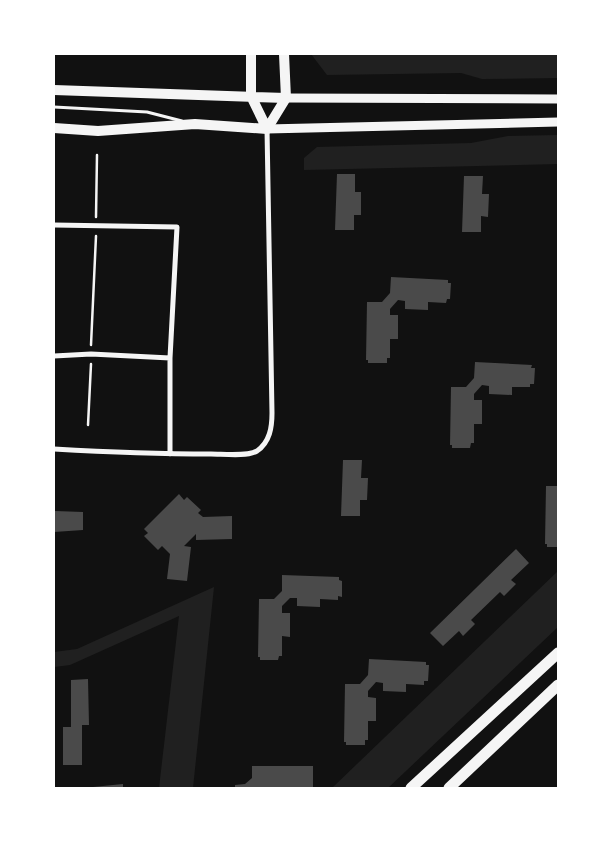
<svg xmlns="http://www.w3.org/2000/svg" width="612" height="842" viewBox="0 0 612 842" font-family="'DejaVu Sans',sans-serif">
  <style>
    .green { fill: #202020 }
    .building { fill: #4a4a4a }
    .lines { fill: none; stroke-linecap: round; stroke-linejoin: round }
    .path { stroke: #f5f5f5; stroke-width: 2.5 }
    .service { stroke: #f5f5f5; stroke-width: 3 }
    .minor { stroke: #f5f5f5; stroke-width: 5 }
    .tertiary { stroke: #f5f5f5; stroke-width: 9 }
    .secondary { stroke: #f5f5f5; stroke-width: 10 }
    .trunk { stroke: #f5f5f5; stroke-width: 11 }
  </style>
  <rect width="100%" height="100%" fill="#111"/>
  <path class="green" d="M311,54H558V78L482,79L461,73L327,75Z
    M558,135V164L304,170V158L317,147L471,143L508,136Z
    M558,571V627L388,788H332Z
    M214,587L193,788H159L179,616L70,665L54,667V652L77,649Z"/>
  <path class="building" d="M337,174H355V192H361V215H354V230H335Z
    M464,176H483L482,194H489L488,217L481,216V232H462Z
    M391,277L448,280V283H451L450,299H447L446,303L428,302V310L405,309V301L398,300L390,309V315H398V339H390V358H387V363H368V360H366L367,302H382L390,293Z
    M475,362L532,365L531,368H535L534,384H530V387H512V395L489,394V386L482,385L474,394V400H482V424H474V443H471L470,448H452V445H450L451,387H466L474,378Z
    M343,460H362L361,478H368L367,500H360V516H341Z
    M546,486H558V547H547V544H545Z
    M179,494L184,500L187,497L201,510L198,513L203,517L232,516V539L196,540V534L184,546L191,547L187,581L167,579L170,554L162,546L158,550L144,536L148,533L144,529Z
    M54,509L55,511L83,512V530L54,532Z
    M516,549L529,563L511,580L516,584L504,596L500,592L471,620L475,624L463,636L459,631L443,646L430,633Z
    M282,575L339,577V580L342,581V597L338,596V600L320,599V607L297,606V598H290L282,606V613H290V637L282,636V656H279L278,660H260V657H258L259,599H274L282,591Z
    M369,659L426,662V665H429L428,681H424V685L406,684V692L383,691V683L376,682L368,691V697L376,698V721H368V740H365V745H346V742H344L345,684H360L368,675Z
    M88,679L89,725H82V765H63V727H71V680Z
    M252,766H313V787L235,788V785L245,784L252,778Z
    M123,784V788H93V787Z"/>
  <g class="lines">
    <path class="path" d="M96,217L97,155
      M91,345L96,236
      M88,425L91,364"/>
    <path class="service" d="M54,107L147,112L182,121"/>
    <path class="minor" d="M54,225L177,227L170,358V454
      M54,356L91,354L170,358
      M54,449C106,452 159,454 211,454C223,454 247,457 257,451C270,442 272,427 272,413L267,129"/>
    <path class="tertiary" d="M286,98L558,99
      M267,129L558,122"/>
    <path class="secondary" d="M251,54V96L267,129
      M54,90L286,98
      M54,128L98,131L195,124L267,129
      M267,129L286,98L284,54"/>
    <path class="trunk" d="M411,788L558,653
      M449,788L558,685"/>
  </g>
  <rect width="612" height="842" fill="none" stroke="#ffffff" stroke-width="110"/>
</svg>
